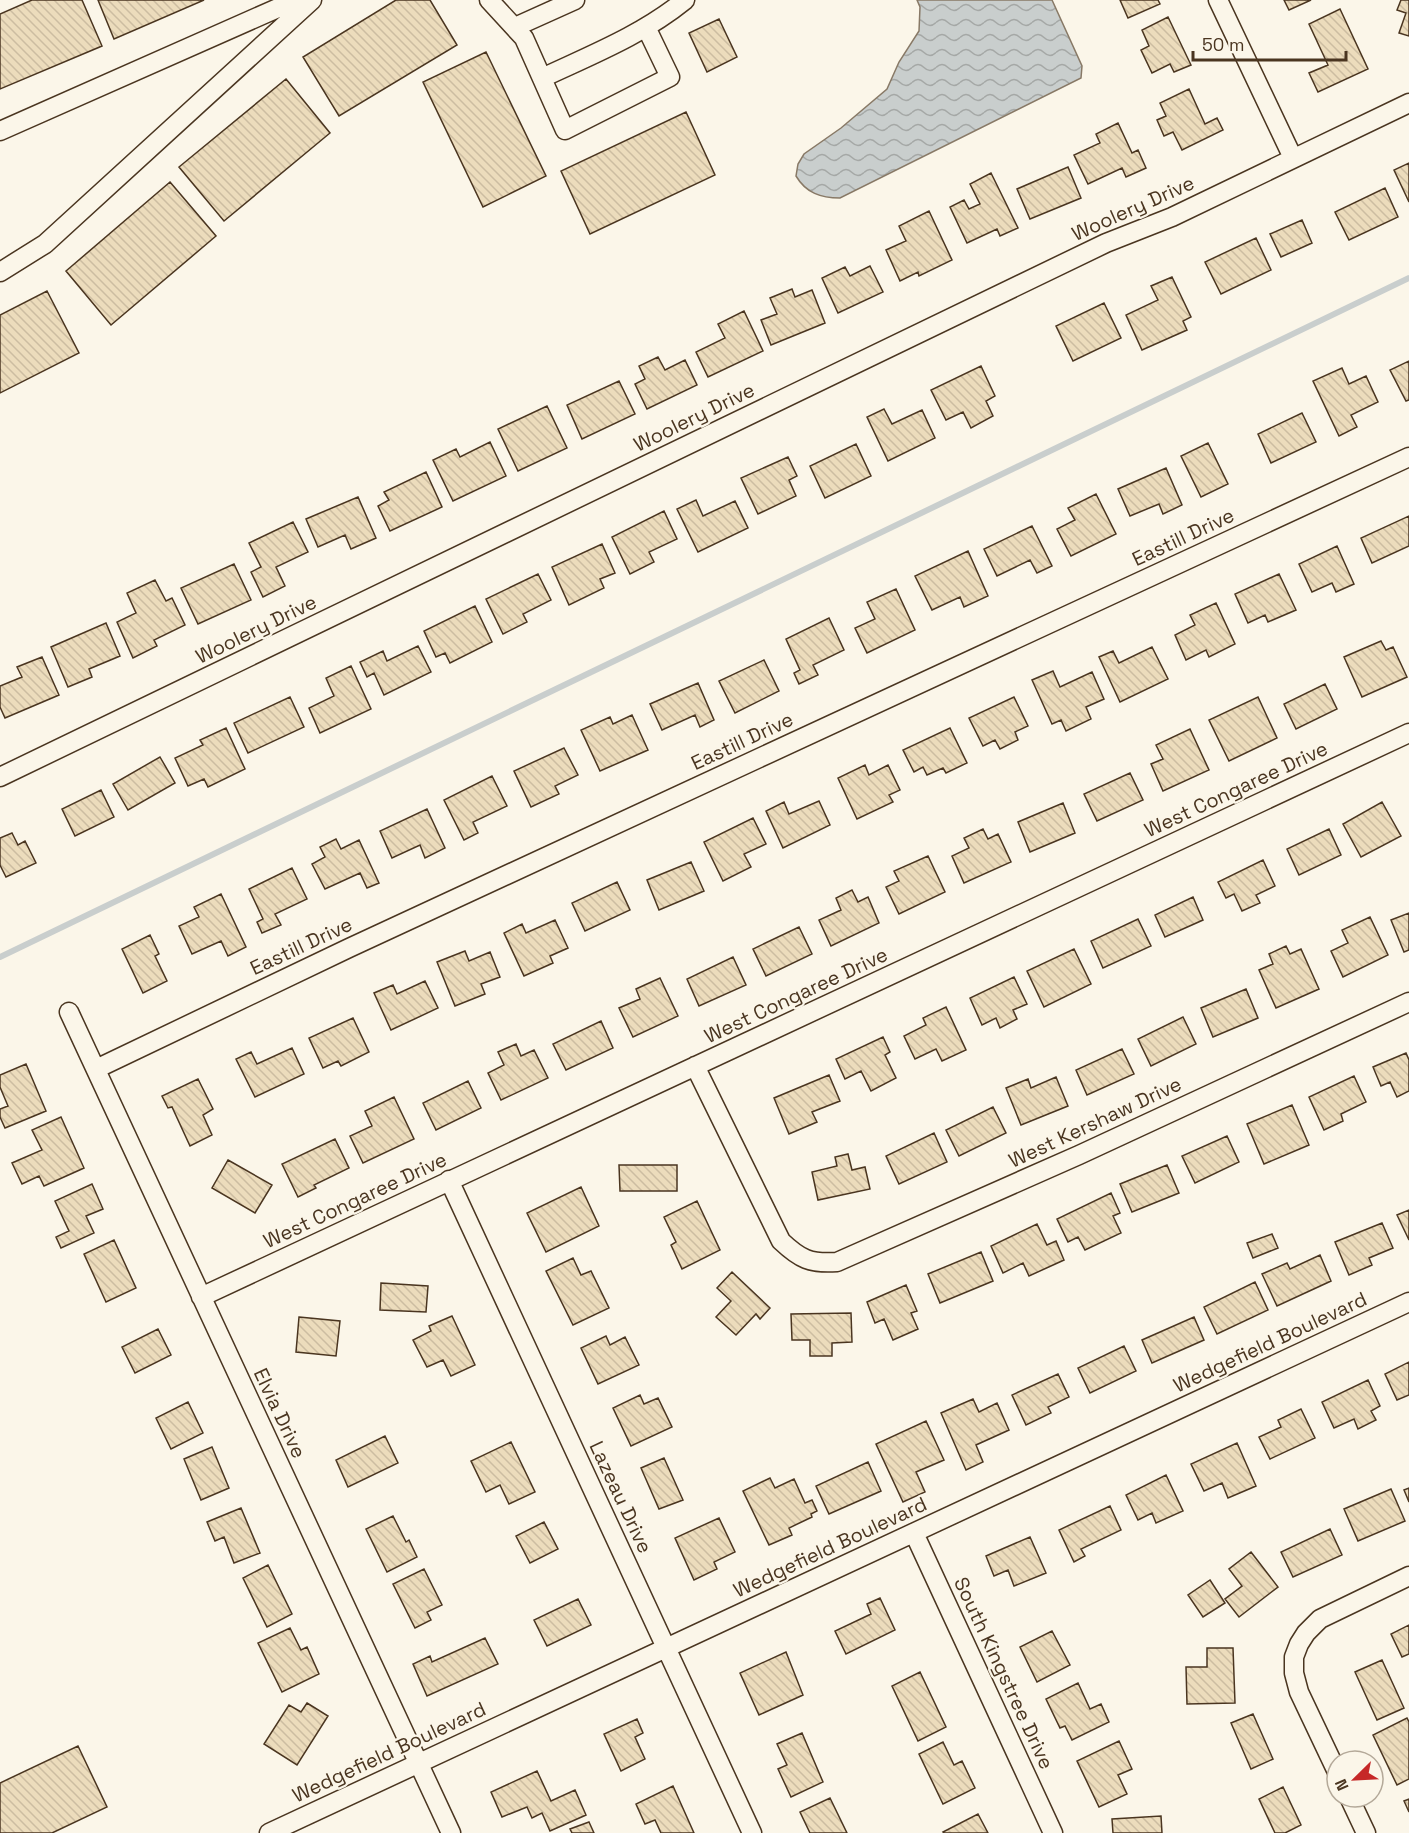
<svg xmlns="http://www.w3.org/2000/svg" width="1409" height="1833" viewBox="0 0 1409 1833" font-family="'Space Grotesk',sans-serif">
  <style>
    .water { fill: url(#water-waves); stroke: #887966; stroke-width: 1.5 }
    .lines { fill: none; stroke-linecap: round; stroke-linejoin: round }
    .stream { stroke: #c9cecd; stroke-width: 6 }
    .building { fill: url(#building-back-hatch); stroke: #4a3520; stroke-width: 1.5 }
    .street-casing { stroke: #4a3520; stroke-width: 21 }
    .street { stroke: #fbf6e9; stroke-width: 18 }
    .labels { text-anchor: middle; stroke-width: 4.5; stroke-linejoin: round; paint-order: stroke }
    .street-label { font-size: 20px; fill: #4a3520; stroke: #fbf6e9 }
  </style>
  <defs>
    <pattern id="water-waves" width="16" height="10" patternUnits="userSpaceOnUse" patternTransform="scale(1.5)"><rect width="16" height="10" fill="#c9cecd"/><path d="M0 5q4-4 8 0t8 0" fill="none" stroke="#a5a8a6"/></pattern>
    <pattern id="building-back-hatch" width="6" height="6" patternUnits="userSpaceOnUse" patternTransform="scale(1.5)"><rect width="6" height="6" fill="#ecdcbc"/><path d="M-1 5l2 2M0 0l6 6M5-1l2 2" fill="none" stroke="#ccbda1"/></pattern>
  </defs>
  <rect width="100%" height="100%" fill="#fbf6e9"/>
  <path class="water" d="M917,0H1052L1082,66L1081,78L840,198C821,198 806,193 796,176L798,164L804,154L841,128L887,89L899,62L919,31L920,7Z"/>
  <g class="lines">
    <path class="stream" d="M0,957L1409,278"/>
  </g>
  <path class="building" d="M32,0H82L102,46L0,89V14Z
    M98,0H204L114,39Z
    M396,0H430L457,45L339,116L303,57Z
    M1120,0H1158L1160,4L1128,18Z
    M1284,0H1311L1289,10Z
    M1401,0H1409V36L1399,33L1406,13L1397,10Z
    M1340,9L1368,69L1318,92L1309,73L1328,65L1309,24Z
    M1168,17L1191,65L1174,72L1170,64L1152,73L1141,50L1149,46L1142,30Z
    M719,19L737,57L707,72L689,33Z
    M486,52L546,176L483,207L423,82Z
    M286,79L330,133L224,221L179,167Z
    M1189,89L1205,124L1217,118L1223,130L1182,150L1173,132L1164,136L1157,120L1166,116L1160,103Z
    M686,112L715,175L590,234L561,171Z
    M1118,123L1132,153L1138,150L1146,168L1126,177L1122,168L1088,184L1074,155L1100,143L1096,134Z
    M1409,163V202L1394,170Z
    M1068,167L1081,198L1030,219L1017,189Z
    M991,173L1018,228L1000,236L997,229L967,243L950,207L964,200L969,209L980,204L970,184Z
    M170,182L216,236L111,325L66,271Z
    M1385,188L1398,217L1349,240L1335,212Z
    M929,211L952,260L919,276L918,272L900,281L886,250L906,241L899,226Z
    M1302,220L1312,243L1281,257L1270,234Z
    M1256,238L1271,270L1221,294L1205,262Z
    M870,266L883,292L838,313L822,278L845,267L850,276Z
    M1172,277L1191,317L1183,321L1187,330L1142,350L1126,315L1158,300L1151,286Z
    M792,289L795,297L812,290L825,323L771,345L761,320L777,314L770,298Z
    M47,291L79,353L0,393V315Z
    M1104,303L1121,338L1073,361L1056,326Z
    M744,311L763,351L708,377L696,352L725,338L718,324Z
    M658,357L665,370L685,360L697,385L647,409L635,384L645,379L639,366Z
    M1409,361V400L1406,401L1390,370Z
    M981,366L995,396L986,401L993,416L971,428L963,412L946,420L931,390Z
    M1342,368L1349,384L1366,376L1378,402L1351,415L1357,427L1339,436L1313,381Z
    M619,381L635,414L582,439L567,405Z
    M547,406L567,448L518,471L498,429Z
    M884,409L892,424L922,410L935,438L888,461L867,417Z
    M1302,413L1316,442L1271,463L1258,434Z
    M490,442L506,476L453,501L433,460L456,449L460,457Z
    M1208,443L1228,484L1201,497L1181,456Z
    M856,444L871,476L825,498L810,466Z
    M788,457L797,476L789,480L796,496L758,514L741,478Z
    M1166,468L1182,505L1163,514L1159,504L1130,516L1118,489Z
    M426,472L442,507L390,531L378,506L389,500L384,492Z
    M1096,494L1116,534L1071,556L1057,529L1075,520L1068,508Z
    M358,497L376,538L351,549L345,535L318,547L306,519Z
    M696,500L703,516L735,501L748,528L698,552L677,509Z
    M664,511L677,539L649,552L654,562L630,574L612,537Z
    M1409,516V546L1372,563L1361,538Z
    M293,522L308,552L276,567L285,586L263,597L251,572L261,567L249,543Z
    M1032,526L1052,566L1037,573L1030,560L997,576L984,549Z
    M602,544L615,573L600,579L604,588L569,605L552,567Z
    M1337,546L1354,584L1336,592L1332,583L1312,592L1299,564Z
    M968,551L988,596L964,607L960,597L932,610L915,576Z
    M234,564L251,600L198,624L181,588Z
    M538,574L551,600L523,614L527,622L503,634L486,599Z
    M1279,574L1296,610L1268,622L1265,615L1248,623L1235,594Z
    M155,580L166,601L172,598L185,625L154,640L157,646L133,658L117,622L136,613L127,593Z
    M896,589L915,630L867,653L855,628L875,619L867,602Z
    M1216,603L1235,644L1209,657L1206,650L1186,660L1175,635L1195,625L1190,615Z
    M475,606L492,642L450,663L445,653L436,657L424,631Z
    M829,618L844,650L813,665L818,675L799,684L794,673L800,670L786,639Z
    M106,623L120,656L89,669L92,677L68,687L51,647Z
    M1381,641L1386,650L1393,647L1407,677L1362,697L1344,657Z
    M418,646L431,672L384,695L374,673L367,677L360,662L383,651L387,661Z
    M1152,647L1168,679L1120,702L1099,657L1113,651L1119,663Z
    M42,657L59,695L5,718L0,707V686L22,677L17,667Z
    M764,660L779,691L735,713L719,681Z
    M351,666L371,709L320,733L309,708L334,696L326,678Z
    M1053,671L1060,687L1092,672L1104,699L1086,707L1091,719L1066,731L1061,720L1052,724L1032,680Z
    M698,683L714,720L700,727L695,715L662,730L650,704Z
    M1325,684L1337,709L1296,729L1284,704Z
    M290,697L304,727L248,753L234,723Z
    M1014,697L1028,726L1015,732L1018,740L1000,749L995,740L983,746L969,718Z
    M1258,697L1277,738L1229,761L1209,720Z
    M632,715L648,750L600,771L581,730L610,717L613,724Z
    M226,728L245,769L208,787L204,779L188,786L175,758L203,745L200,740Z
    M950,728L967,763L946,773L943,768L927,775L923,767L914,772L903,750Z
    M1190,729L1209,770L1163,791L1151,764L1163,759L1156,745Z
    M564,748L578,775L555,786L559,794L531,807L514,771Z
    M160,757L175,783L128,810L113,784Z
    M865,765L869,775L888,765L900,790L889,795L893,802L857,819L838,778Z
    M1130,773L1143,800L1097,821L1084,794Z
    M492,776L507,806L473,822L478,833L464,840L444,800Z
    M101,790L114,817L75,836L62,809Z
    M819,801L830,825L783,848L766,811L784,802L789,814Z
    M1382,802L1401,836L1361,857L1343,824Z
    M1063,803L1075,833L1030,852L1018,822Z
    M427,809L445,848L425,858L420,845L392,858L380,831Z
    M753,818L766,844L744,854L751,867L723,881L704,842Z
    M983,829L988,839L998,834L1011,862L964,883L952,856L969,848L964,838Z
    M1329,829L1341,855L1299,875L1287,849Z
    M12,833L18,845L25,841L36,863L6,877L0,865V838Z
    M336,839L341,849L359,840L379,883L367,888L360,873L325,889L312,864L325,857L320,847Z
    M928,856L945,892L899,914L886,887L899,881L894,871Z
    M1263,860L1275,886L1256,895L1260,903L1242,911L1234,894L1226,898L1218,882Z
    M691,862L704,891L659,910L647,880Z
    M292,868L307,899L275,914L281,925L262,933L257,922L263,919L249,889Z
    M617,882L630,910L585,931L572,903Z
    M852,890L858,902L868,897L879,923L831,946L819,920L841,910L836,898Z
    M221,894L246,947L228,956L221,941L192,954L179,926L199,917L194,907Z
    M1193,897L1203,920L1165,937L1155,915Z
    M1409,913V950L1404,952L1391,920Z
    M1370,917L1388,955L1343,977L1331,951L1348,943L1342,930Z
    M1138,919L1151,946L1103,968L1091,941Z
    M555,920L568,948L550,956L553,963L524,976L504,933L522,924L526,933Z
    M799,927L812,954L766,976L753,949Z
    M150,935L159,954L155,956L167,981L143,993L122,949Z
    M1286,946L1290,954L1301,949L1319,989L1276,1008L1259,970L1273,964L1269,954Z
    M1074,949L1091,984L1044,1007L1027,971Z
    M465,951L469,961L490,952L500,977L481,984L485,994L455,1006L437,962Z
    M733,957L746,985L699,1006L687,979Z
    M1014,977L1027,1004L1013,1010L1017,1019L1000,1028L996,1018L982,1025L970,998Z
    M660,978L678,1016L633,1037L619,1008L640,999L636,989Z
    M425,981L438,1008L391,1030L374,993L393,985L397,994Z
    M1246,989L1258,1018L1213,1037L1201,1008Z
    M946,1007L966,1050L942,1061L936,1049L915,1059L904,1036L926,1025L923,1018Z
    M1183,1017L1196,1044L1151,1066L1138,1039Z
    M353,1018L369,1052L341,1066L338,1061L323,1068L309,1038Z
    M601,1021L613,1048L566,1070L553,1044Z
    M883,1037L890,1052L885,1055L896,1078L871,1091L861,1071L845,1079L836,1059Z
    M516,1044L521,1056L534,1050L548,1078L501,1100L488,1073L504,1065L498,1052Z
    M292,1048L304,1074L255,1097L236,1059L251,1052L257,1064Z
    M1122,1049L1134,1074L1087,1095L1076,1070Z
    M1406,1053L1409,1060V1091L1397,1097L1390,1082L1381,1086L1373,1067Z
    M26,1064L46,1111L5,1128L0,1117V1109L8,1106L0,1087V1075Z
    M829,1075L840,1101L812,1112L817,1122L789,1134L774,1098Z
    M1354,1076L1366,1102L1341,1114L1343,1121L1324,1130L1309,1097Z
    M1056,1077L1068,1106L1021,1125L1006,1088L1028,1079L1031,1088Z
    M198,1079L213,1109L203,1115L212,1135L190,1146L172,1107L168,1108L162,1096Z
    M468,1081L481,1108L436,1130L423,1103Z
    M394,1097L414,1139L363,1163L350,1136L372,1126L365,1111Z
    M1292,1105L1309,1145L1264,1164L1247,1124Z
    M993,1107L1006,1133L959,1156L946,1130Z
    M61,1117L84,1168L44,1186L39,1176L22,1184L12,1163L42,1150L32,1130Z
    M934,1133L947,1162L899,1184L886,1156Z
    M1227,1136L1239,1162L1195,1183L1182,1156Z
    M335,1139L349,1168L314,1185L316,1188L298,1197L282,1164Z
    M848,1154L852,1170L865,1167L870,1189L818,1200L812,1172L837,1166L835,1157Z
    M228,1160L272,1185L255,1213L212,1188Z
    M619,1165H677V1191H620Z
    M1167,1165L1179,1193L1132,1212L1120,1184Z
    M92,1184L103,1209L86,1216L94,1233L61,1248L56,1237L69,1231L55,1201Z
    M581,1187L599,1226L546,1252L527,1213Z
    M1111,1193L1120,1213L1113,1216L1121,1233L1085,1250L1078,1237L1068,1242L1057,1219Z
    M697,1201L720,1250L682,1269L671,1245L676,1242L664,1217Z
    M1409,1210V1240L1397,1215Z
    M1382,1223L1393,1248L1369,1258L1372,1265L1349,1275L1335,1242Z
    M1037,1224L1047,1245L1056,1241L1064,1260L1029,1276L1023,1263L1003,1273L991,1246Z
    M1272,1234L1278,1248L1253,1258L1247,1243Z
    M114,1240L136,1288L106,1302L84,1254Z
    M981,1252L993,1281L940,1303L928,1274Z
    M1320,1255L1331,1281L1277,1306L1262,1274L1287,1263L1290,1269Z
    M573,1258L581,1275L591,1271L609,1308L573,1325L546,1271Z
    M732,1272L770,1308L760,1319L756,1314L736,1335L716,1317L731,1301L717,1288Z
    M1255,1282L1268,1310L1217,1334L1204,1307Z
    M381,1283L428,1286L426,1312L380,1310Z
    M906,1285L917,1311L911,1313L918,1329L893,1340L884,1319L875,1323L867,1302Z
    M851,1313L852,1342L832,1343V1356H810V1340H792L791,1314Z
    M452,1316L475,1365L451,1376L443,1360L427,1367L413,1340L431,1331L429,1326Z
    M299,1317L340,1321L336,1356L296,1352Z
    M1194,1317L1204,1340L1152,1363L1142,1340Z
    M158,1329L171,1355L135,1373L122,1347Z
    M606,1336L610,1345L625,1337L639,1365L598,1384L581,1348Z
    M1124,1346L1136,1371L1090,1393L1078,1368Z
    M1409,1362V1395L1397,1400L1385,1374Z
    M1058,1374L1069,1397L1048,1407L1051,1413L1026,1425L1012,1395Z
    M1368,1380L1380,1406L1371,1411L1376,1420L1358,1429L1354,1419L1334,1428L1322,1402Z
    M640,1395L644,1404L658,1398L672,1427L631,1446L613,1408Z
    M973,1399L979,1412L997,1403L1009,1430L976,1445L983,1462L966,1470L941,1413Z
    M188,1402L203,1433L171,1449L156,1418Z
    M1301,1409L1315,1438L1270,1459L1259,1437L1281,1427L1278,1420Z
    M926,1421L944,1460L916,1472L925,1492L903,1502L876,1444Z
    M385,1436L398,1463L348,1487L336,1460Z
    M511,1442L535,1492L509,1504L500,1485L486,1492L471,1461Z
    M1237,1443L1256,1486L1228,1498L1222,1483L1204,1491L1191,1464Z
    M212,1447L229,1488L201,1500L184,1459Z
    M664,1458L683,1500L659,1509L641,1468Z
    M868,1462L881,1491L829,1514L816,1486Z
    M1166,1475L1183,1511L1156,1523L1152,1513L1138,1520L1126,1495Z
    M770,1478L775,1488L794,1479L805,1503L812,1500L817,1511L811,1514L812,1517L789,1528L792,1535L769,1545L743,1491Z
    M1409,1488V1502L1404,1490Z
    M1391,1489L1405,1521L1358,1541L1344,1509Z
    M1110,1506L1121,1530L1081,1549L1085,1556L1074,1562L1059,1530Z
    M241,1508L260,1553L234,1563L224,1537L215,1541L207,1522Z
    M393,1516L406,1542L409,1540L417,1557L387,1572L366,1529Z
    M719,1518L735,1552L714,1562L717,1569L694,1580L675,1538Z
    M544,1522L558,1549L530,1563L516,1536Z
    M1330,1529L1342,1555L1293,1577L1281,1552Z
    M1030,1537L1046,1573L1014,1586L1008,1570L994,1576L986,1556Z
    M1251,1552L1278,1587L1239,1617L1225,1599L1242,1586L1229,1569Z
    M268,1565L292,1614L267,1627L243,1578Z
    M424,1569L442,1605L427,1612L431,1620L415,1628L393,1584Z
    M1210,1580L1225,1603L1203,1617L1188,1595Z
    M880,1598L895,1630L846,1654L835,1631L871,1614L867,1604Z
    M578,1599L591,1625L547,1646L534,1620Z
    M1409,1625V1654L1402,1657L1391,1634Z
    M290,1628L301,1650L307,1647L319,1674L282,1692L258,1643Z
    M1052,1631L1070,1665L1037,1682L1020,1647Z
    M485,1638L498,1664L427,1696L413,1664L430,1656L432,1662Z
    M1207,1648H1233L1235,1703L1187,1704L1186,1667H1207Z
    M786,1652L803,1695L759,1715L740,1673Z
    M1382,1660L1404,1708L1377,1720L1355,1672Z
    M920,1672L946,1727L918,1741L892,1686Z
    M1078,1683L1090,1709L1101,1704L1109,1722L1072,1740L1065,1726L1060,1728L1046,1699Z
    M307,1703L328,1716L297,1765L264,1744L289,1705L301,1712Z
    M1253,1714L1273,1759L1251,1769L1231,1723Z
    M1407,1718L1409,1722V1779L1397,1785L1373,1735Z
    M637,1719L643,1733L635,1737L645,1759L621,1771L604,1734Z
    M802,1733L823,1782L791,1797L778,1769L787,1765L777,1744Z
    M1119,1741L1132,1769L1118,1775L1127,1794L1099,1807L1077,1761Z
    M943,1742L954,1765L962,1761L975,1788L943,1804L919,1754Z
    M78,1746L107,1807L52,1833H0V1783Z
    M537,1771L551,1801L575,1790L586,1815L550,1831L542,1813L532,1818L527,1807L502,1817L491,1792Z
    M673,1786L694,1833H661L655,1820L645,1824L636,1804Z
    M1283,1787L1301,1825L1285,1833H1275L1259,1799Z
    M830,1798L847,1833H810L800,1812Z
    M1409,1799V1812L1404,1801Z
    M978,1814L988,1833H944L943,1832Z
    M1161,1816L1162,1833H1113L1112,1819Z
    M589,1822L594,1833H572L570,1829Z"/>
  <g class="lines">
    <defs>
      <path id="street" d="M489,0L524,38L565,130L670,77L646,27
        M1218,0L1293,158
        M515,27L575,0
        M542,78C591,55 642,35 685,0
        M0,131L296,0
        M0,272L45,244L312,0
        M0,777L1106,243L1172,217L1409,103
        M69,1012L451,1833
        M695,1066L781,1241C800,1259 810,1264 837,1262L1079,1155L1409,1002
        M96,1069L349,948L1409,457
        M449,1180L752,1833
        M201,1297L1409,733
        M914,1533L1053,1833
        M1337,1772L1299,1692L1294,1673V1657L1299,1644L1306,1633L1320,1619L1409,1576
        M1349,1797L1366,1833
        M269,1833L1409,1302"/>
    </defs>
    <use href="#street" class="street-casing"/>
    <use href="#street" class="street"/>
  </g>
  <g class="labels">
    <g class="street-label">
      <text transform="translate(1133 208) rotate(-24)" y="7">Woolery Drive</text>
      <text transform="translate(694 417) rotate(-26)" y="7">Woolery Drive</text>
      <text transform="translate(1183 537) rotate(-25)" y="7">Eastill Drive</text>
      <text transform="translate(256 629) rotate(-26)" y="7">Woolery Drive</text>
      <text transform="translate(742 741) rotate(-25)" y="7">Eastill Drive</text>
      <text transform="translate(1236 789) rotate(-25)" y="7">West Congaree Drive</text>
      <text transform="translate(301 946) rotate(-25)" y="7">Eastill Drive</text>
      <text transform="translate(796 995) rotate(-25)" y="7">West Congaree Drive</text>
      <text transform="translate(1095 1122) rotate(-25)" y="7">West Kershaw Drive</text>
      <text transform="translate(355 1200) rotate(-25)" y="7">West Congaree Drive</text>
      <text transform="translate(1270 1342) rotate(-25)" y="7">Wedgefield Boulevard</text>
      <text transform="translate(280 1413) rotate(65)" y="7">Elvia Drive</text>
      <text transform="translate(621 1497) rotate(65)" y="7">Lazeau Drive</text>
      <text transform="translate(830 1547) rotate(-25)" y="7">Wedgefield Boulevard</text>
      <text transform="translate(1004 1673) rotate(65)" y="7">South Kingstree Drive</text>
      <text transform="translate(389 1752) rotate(-25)" y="7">Wedgefield Boulevard</text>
    </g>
  </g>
  <g transform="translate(1355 1779) rotate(246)"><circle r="28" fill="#fbf6e9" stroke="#b4a999" stroke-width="1.5"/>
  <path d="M0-4.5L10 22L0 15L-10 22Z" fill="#c62828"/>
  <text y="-9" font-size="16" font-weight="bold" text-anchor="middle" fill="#4a3520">N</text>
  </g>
  <path d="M1193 51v9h153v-9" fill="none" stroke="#4a3520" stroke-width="3"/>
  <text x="1202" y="51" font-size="18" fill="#4a3520" stroke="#fbf6e9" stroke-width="4.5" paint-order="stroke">50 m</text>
</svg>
